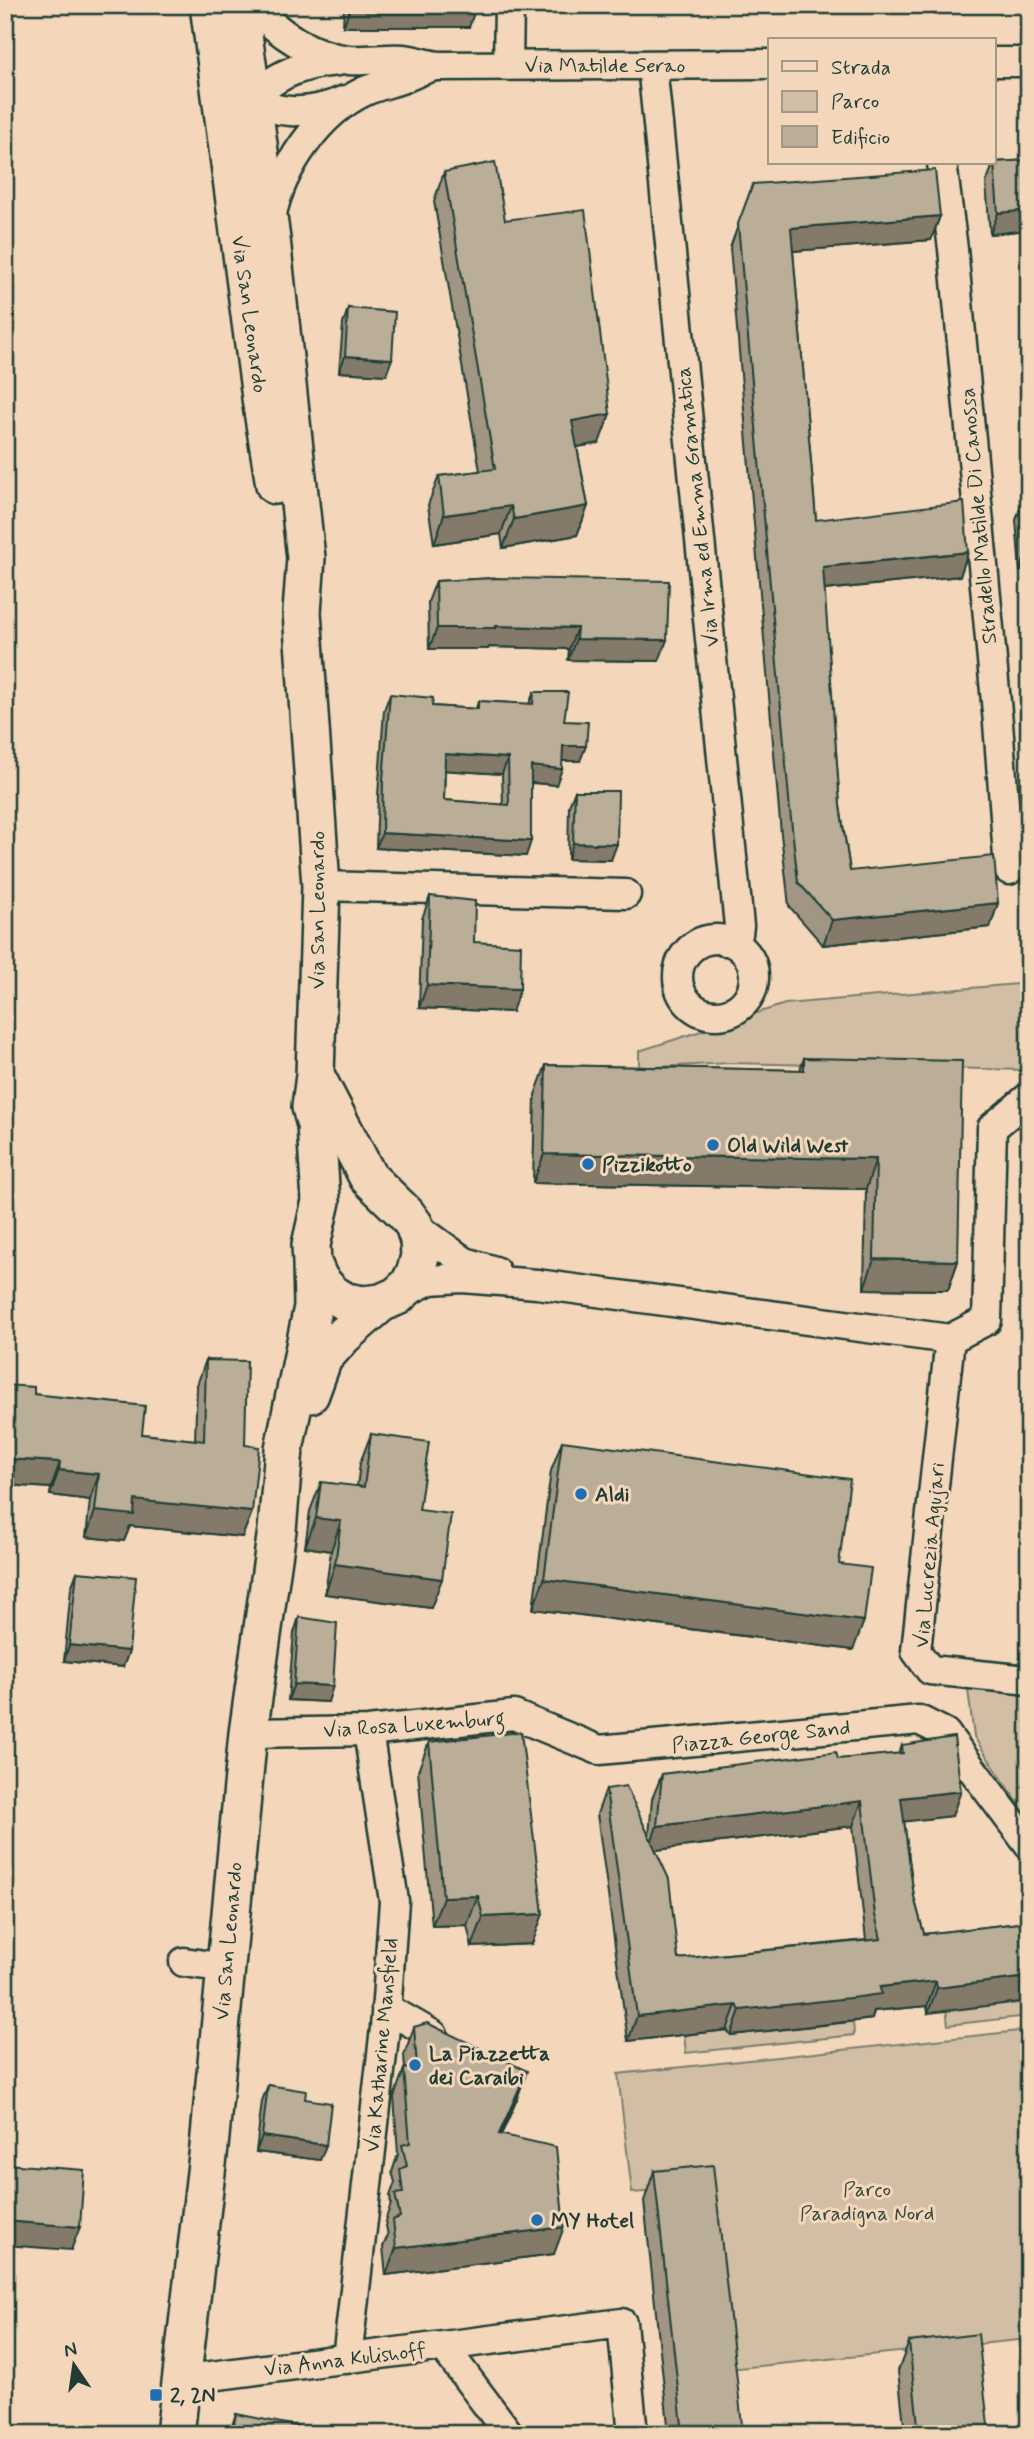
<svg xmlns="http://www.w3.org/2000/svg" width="1034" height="2439" viewBox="0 0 1034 2439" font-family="Mynerve,sans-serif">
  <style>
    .green { fill: #d2bea5; stroke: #787e6c; stroke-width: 2 }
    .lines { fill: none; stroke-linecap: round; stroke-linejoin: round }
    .minor-casing { stroke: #1f3d34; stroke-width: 33 }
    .major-casing { stroke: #1f3d34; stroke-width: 42 }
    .minor { stroke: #f4d7bb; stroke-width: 28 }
    .major { stroke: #f4d7bb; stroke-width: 37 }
    .wall { fill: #a19683; stroke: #1f3d34; stroke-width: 2; fill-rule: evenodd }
    .shaded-wall { fill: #837a6a; stroke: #1f3d34; stroke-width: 2 }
    .building { fill: #bbae98; stroke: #1f3d34; stroke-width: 2; fill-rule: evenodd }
    .poi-dot { fill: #1f6fb2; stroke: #f4d7bb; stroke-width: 2.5 }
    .labels { text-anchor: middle; stroke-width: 6; stroke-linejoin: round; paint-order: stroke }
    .street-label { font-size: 21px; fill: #1f3d34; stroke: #f4d7bb }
    .poi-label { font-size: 21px; font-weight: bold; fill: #1f3d34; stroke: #f4d7bb; text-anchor: start }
    .park-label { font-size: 21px; fill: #314a3f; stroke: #f4d7bb }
  </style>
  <rect width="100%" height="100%" fill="#f4d7bb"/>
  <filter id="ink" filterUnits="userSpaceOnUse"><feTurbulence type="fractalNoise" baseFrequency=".0143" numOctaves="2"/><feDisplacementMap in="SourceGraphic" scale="14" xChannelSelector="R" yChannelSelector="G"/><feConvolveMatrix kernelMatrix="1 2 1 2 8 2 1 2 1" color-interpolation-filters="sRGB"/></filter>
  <g filter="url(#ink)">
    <path class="green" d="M1029,983V1070L730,1063L639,1068V1051L785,1004Z
      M969,1679L1029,1688V1819L974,1737L968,1690Z
      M1010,2001L1011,2004L1029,2001V2016L948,2025L946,2007L961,2009Z
      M853,2021L854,2035L686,2053L684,2035L727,2030L731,2035Z
      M1029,2030V2339L729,2369L711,2187L632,2193L618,2074Z"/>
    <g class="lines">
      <defs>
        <path id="minor" d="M253,5C277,33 311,56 349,60C367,61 385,58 403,59C416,60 427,65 440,66L770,64
          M994,62H1029
          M652,65L739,926L738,934L732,939L724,941
          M508,66L509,5
          M240,89C269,118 310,115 345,100
          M242,112C266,78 298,64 338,61
          M942,163L953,249L998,723L1009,870
          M271,218C281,168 318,113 365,91C377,86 389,83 401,79C414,74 424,68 437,66
          M321,886L626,894
          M678 977a38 38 0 1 1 76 0a38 38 0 1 1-76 0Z
          M414,1225L465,1262L495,1271
          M397,1296L430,1280L462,1278L537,1284L950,1339L987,1320L992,1128L1029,1097
          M950,1339L916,1651L930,1670L1029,1680
          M248,1733L368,1731L514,1715L599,1750L919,1720L945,1733L1029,1845
          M184,1962L226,1968
          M386,2008L433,2035
          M443,2346L622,2323L633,2434
          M347,2359L385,2028L394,1901L368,1731
          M180,2380L443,2346L509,2434"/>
        <path id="major" d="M209,5L262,405L275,485
          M239,5L271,239L306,558L302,612L321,886L315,1075L311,1107L316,1125L321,1201L311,1245L312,1263L319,1279L331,1293L346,1302L363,1305L381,1303L397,1296L409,1285L416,1271L420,1256L419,1240L414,1225L406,1214L368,1177L315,1075
          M310,1394L323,1358L343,1336L381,1303
          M175,2434L209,2147L248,1733L277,1530L284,1449L313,1307L312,1263"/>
      </defs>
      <use href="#minor" class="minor-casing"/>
      <use href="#major" class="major-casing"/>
      <use href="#minor" class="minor"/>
      <use href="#major" class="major"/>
    </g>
    <path class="wall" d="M344,5H476L469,27H343Z
      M1029,160V238L1028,230L990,234L986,183L994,162Z
      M444,172L505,220L599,443L577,447L588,506L577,535L503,548L501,534L434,544L428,505L439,476L480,471L434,201Z
      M753,184L940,216L931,240L793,251L816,520L968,552L960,576L824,590L840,806L850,871L998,903L990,927L823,945L789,906L781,834L730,248Z
      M348,308L386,375L339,372L343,324Z
      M1023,500H1029V570L1020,571L1016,520Z
      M495,578L659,661L568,660L569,649L489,647L488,649H429L428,602L436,581Z
      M534,692L564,721L580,761H562L556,785L531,783L526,856L376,848L378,795L384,710L390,694L432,706L476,709L478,701L529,704ZM445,770L502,774L503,805L444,800Z
      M575,791L611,860L568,859L569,806Z
      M430,896L474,942L512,1012L419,1008L422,919Z
      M804,1058L958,1261L948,1290L864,1289L866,1189L533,1183L535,1095L546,1065L800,1070Z
      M206,1360L245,1445L252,1512L242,1537L130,1526L124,1541L86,1537L90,1500L50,1495L51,1488L5,1485V1385L34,1394L142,1434L195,1440L197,1385Z
      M371,1434L419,1510L431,1608L325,1594L331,1551L305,1547L310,1511L321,1482L357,1487L360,1463Z
      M562,1441L853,1650L533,1609L551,1471Z
      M77,1572L129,1651L123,1667L64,1661L71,1588Z
      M299,1617L328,1702L288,1700L294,1633Z
      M429,1742L532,1944L472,1947L467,1925L432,1926L418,1771Z
      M902,1745L952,1816L904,1821L914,1897L924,1934L1029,1922L928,2013L927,2006L874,2011L872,2019L850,2022L731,2035L727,2030L628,2041L597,1814L606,1789L649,1836L652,1799L662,1774L899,1754ZM853,1826L866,1940L678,1959L655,1850Z
      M414,2027L517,2099L501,2135L554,2254L386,2275L383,2247L388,2235L385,2221L391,2204L390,2196L395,2182L392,2172L398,2154L394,2097L404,2069H405L404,2055Z
      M268,2085L305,2099L326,2145L320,2160L256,2152L262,2101Z
      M654,2171L743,2434H669L644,2201Z
      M909,2342L989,2434H905L898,2371Z
      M236,2414L327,2434H229Z"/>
    <path class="shaded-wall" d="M351,6L476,7L469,27H343Z
      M1029,210L1028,230L990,234L998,213Z
      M940,216L931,240L782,252L791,228Z
      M345,356L392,359L386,375L339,372Z
      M610,414L599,443L562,450L572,421Z
      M511,506L501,534L434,544L444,515Z
      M588,506L577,535L503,548L514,519Z
      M1027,551H1029V570L1020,571Z
      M968,552L960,576L814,591L823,567Z
      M496,626L577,628L569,649L489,647L488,649H429L437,628Z
      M576,639L667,640L659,661L568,660Z
      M563,746H586L580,761H557Z
      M445,754L508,758L502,774L440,770Z
      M531,766L562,769L556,785L525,782Z
      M382,833L531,841L526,856L376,848Z
      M573,843L617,844L611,860L568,859Z
      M998,903L990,927L823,945L832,920Z
      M427,985L520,989L512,1012L419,1008Z
      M544,1154L876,1159L866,1189L533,1183Z
      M874,1259L958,1261L948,1290L864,1289Z
      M5,1459L60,1462L51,1488L5,1485Z
      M59,1470L99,1474L90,1500L50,1495Z
      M135,1500L252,1512L242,1537L130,1526L124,1541L86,1537L95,1511Z
      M316,1518L341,1521L331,1551L305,1547Z
      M335,1564L442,1579L431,1608L325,1594Z
      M544,1579L864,1621L853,1650L533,1609Z
      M69,1645L129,1651L123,1667L64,1661Z
      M294,1684L333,1686L328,1702L288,1700Z
      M961,1791L952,1816L892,1823L901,1798Z
      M862,1801L853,1826L648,1851L657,1826Z
      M478,1896L467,1925L432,1926L443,1897Z
      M543,1914L532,1944L472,1947L483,1917Z
      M1029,1977V2001L928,2013L937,1988Z
      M936,1981L927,2006L874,2011L872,2019L731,2035L740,2010L880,1987Z
      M736,2005L727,2030L628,2041L637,2016Z
      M527,2071L517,2099L489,2162L499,2134Z
      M262,2136L326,2145L320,2160L256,2152Z
      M5,2221L80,2227L71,2250L5,2245Z
      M564,2227L554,2254L386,2275L396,2248Z"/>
    <path class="building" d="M351,5H476V7L351,6Z
      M1029,160V210L998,213L994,162Z
      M495,162L505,220L585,210L610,414L572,421L588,506L514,519L511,506L444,515L439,476L495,469L444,172Z
      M935,170L940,216L791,228L816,520L964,502L968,552L823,567L840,806L850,871L994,856L998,903L832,920L798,882L790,810L738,224L753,184Z
      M348,308L395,312L392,359L345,356Z
      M1023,500H1029V551H1027Z
      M495,578L669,581L667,640L576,639L577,628L496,626V628H437L436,581Z
      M534,692H568L564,721L588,722L586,746H563L562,769L531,766V841L382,833L383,780L390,694L433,698L432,706L478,709V701L533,704ZM445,754L508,758L509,805L444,800Z
      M575,791H618L617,844L573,843Z
      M430,896L475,901L474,942L521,945L520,989L427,985Z
      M804,1058L962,1061L958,1261L874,1259L876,1159L544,1154L546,1065L804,1070Z
      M206,1360L247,1361L245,1445L259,1447L252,1512L135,1500L134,1515L95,1511L99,1474L59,1470L60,1462L5,1459V1385L34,1387V1394L145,1406L142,1434L204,1441Z
      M371,1434L429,1442L419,1510L451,1514L442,1579L335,1564L341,1521L316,1518L321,1482L364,1487Z
      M562,1441L850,1479L839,1564L871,1568L864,1621L544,1579Z
      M77,1572L136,1577L129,1651L69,1645Z
      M299,1617L337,1623L333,1686L294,1684Z
      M521,1732L543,1914L483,1917L478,1896L443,1897L429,1742Z
      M954,1737L961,1791L901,1798L914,1897L924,1934L1029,1922V1977L937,1988L936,1981L880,1987L881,1994L859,1997L740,2010L736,2005L637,2016L606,1789L626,1786L669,1879L678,1959L881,1939L875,1915L862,1801L657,1826L662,1774L836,1752L838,1759L903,1753L902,1745Z
      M427,2023L527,2071L499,2134L556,2147L564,2227L396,2248L393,2220L400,2217L395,2194L403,2193L400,2169L407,2166L402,2145L410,2143L404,2069L417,2066L414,2027Z
      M268,2085L306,2091L305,2099L331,2103L326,2145L262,2136Z
      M5,2164L84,2170L80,2227L5,2221Z
      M713,2165L743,2434H683L654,2171Z
      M978,2334L989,2434H919L909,2342Z
      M236,2414L327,2432V2434H232Z"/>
  </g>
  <g class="poi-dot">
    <circle cx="713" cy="1145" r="7"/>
    <circle cx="588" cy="1164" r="7"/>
    <circle cx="581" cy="1494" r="7"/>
    <circle cx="415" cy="2065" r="7"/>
    <circle cx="537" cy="2220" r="7"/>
    <rect x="149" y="2388" width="14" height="14" rx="3.5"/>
  </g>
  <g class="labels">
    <g class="street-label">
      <text x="605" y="72">Via Matilde Serao</text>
      <text transform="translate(250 314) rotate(82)" y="7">Via San Leonardo</text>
      <text transform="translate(697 507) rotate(-96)" y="7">Via Irma ed Emma Gramatica</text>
      <text transform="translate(978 516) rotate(-95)" y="7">Stradello Matilde Di Canossa</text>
      <text transform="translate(317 910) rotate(-90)" y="7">Via San Leonardo</text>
      <text transform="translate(929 1555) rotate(-85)" y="7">Via Lucrezia Agujari</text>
      <text transform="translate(414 1724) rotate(-4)" y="7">Via Rosa Luxemburg</text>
      <text transform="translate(761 1736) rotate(-6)" y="7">Piazza George Sand</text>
      <text transform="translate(228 1941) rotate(-85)" y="7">Via San Leonardo</text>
      <text transform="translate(381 2045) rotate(-85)" y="7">Via Katharine Mansfield</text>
      <text transform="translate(345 2359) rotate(-7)" y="7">Via Anna Kulishoff</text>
    </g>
    <g class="poi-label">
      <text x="727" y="1152">Old Wild West</text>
      <text x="602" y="1171">Pizzikotto</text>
      <text x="595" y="1501">Aldi</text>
      <text x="429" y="2060">La Piazzetta<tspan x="429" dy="24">dei Caraibi</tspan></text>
      <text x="551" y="2227">MY Hotel</text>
      <text x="170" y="2402">2, 2N</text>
    </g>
    <g class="park-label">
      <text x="867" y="2196">Parco<tspan x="867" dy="24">Paradigna Nord</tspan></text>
    </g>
  </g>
  <rect width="1034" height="2439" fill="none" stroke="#f4d7bb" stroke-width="28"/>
  <rect x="14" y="14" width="1006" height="2411" fill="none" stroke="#1f3d34" stroke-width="2.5" filter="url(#ink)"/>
  <rect x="768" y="38" width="228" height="126" fill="#f4d7bb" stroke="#9f9985" stroke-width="2"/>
  <rect x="782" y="61" width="35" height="10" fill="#f4d7bb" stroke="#9f9985" stroke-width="2"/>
  <text x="831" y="74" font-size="21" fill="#1f3d34">Strada</text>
  <rect x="782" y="91" width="35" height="21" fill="#d2bea5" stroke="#9f9985" stroke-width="2"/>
  <text x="831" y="108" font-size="21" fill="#1f3d34">Parco</text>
  <rect x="782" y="126" width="35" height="21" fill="#bbae98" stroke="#9f9985" stroke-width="2"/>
  <text x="831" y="144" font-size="21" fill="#1f3d34">Edificio</text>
  <g transform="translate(74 2365) rotate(347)" stroke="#f4d7bb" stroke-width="5" paint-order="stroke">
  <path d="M0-5L12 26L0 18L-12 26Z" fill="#1f3d34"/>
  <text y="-10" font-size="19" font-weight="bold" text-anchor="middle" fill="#1f3d34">N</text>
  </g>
</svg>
